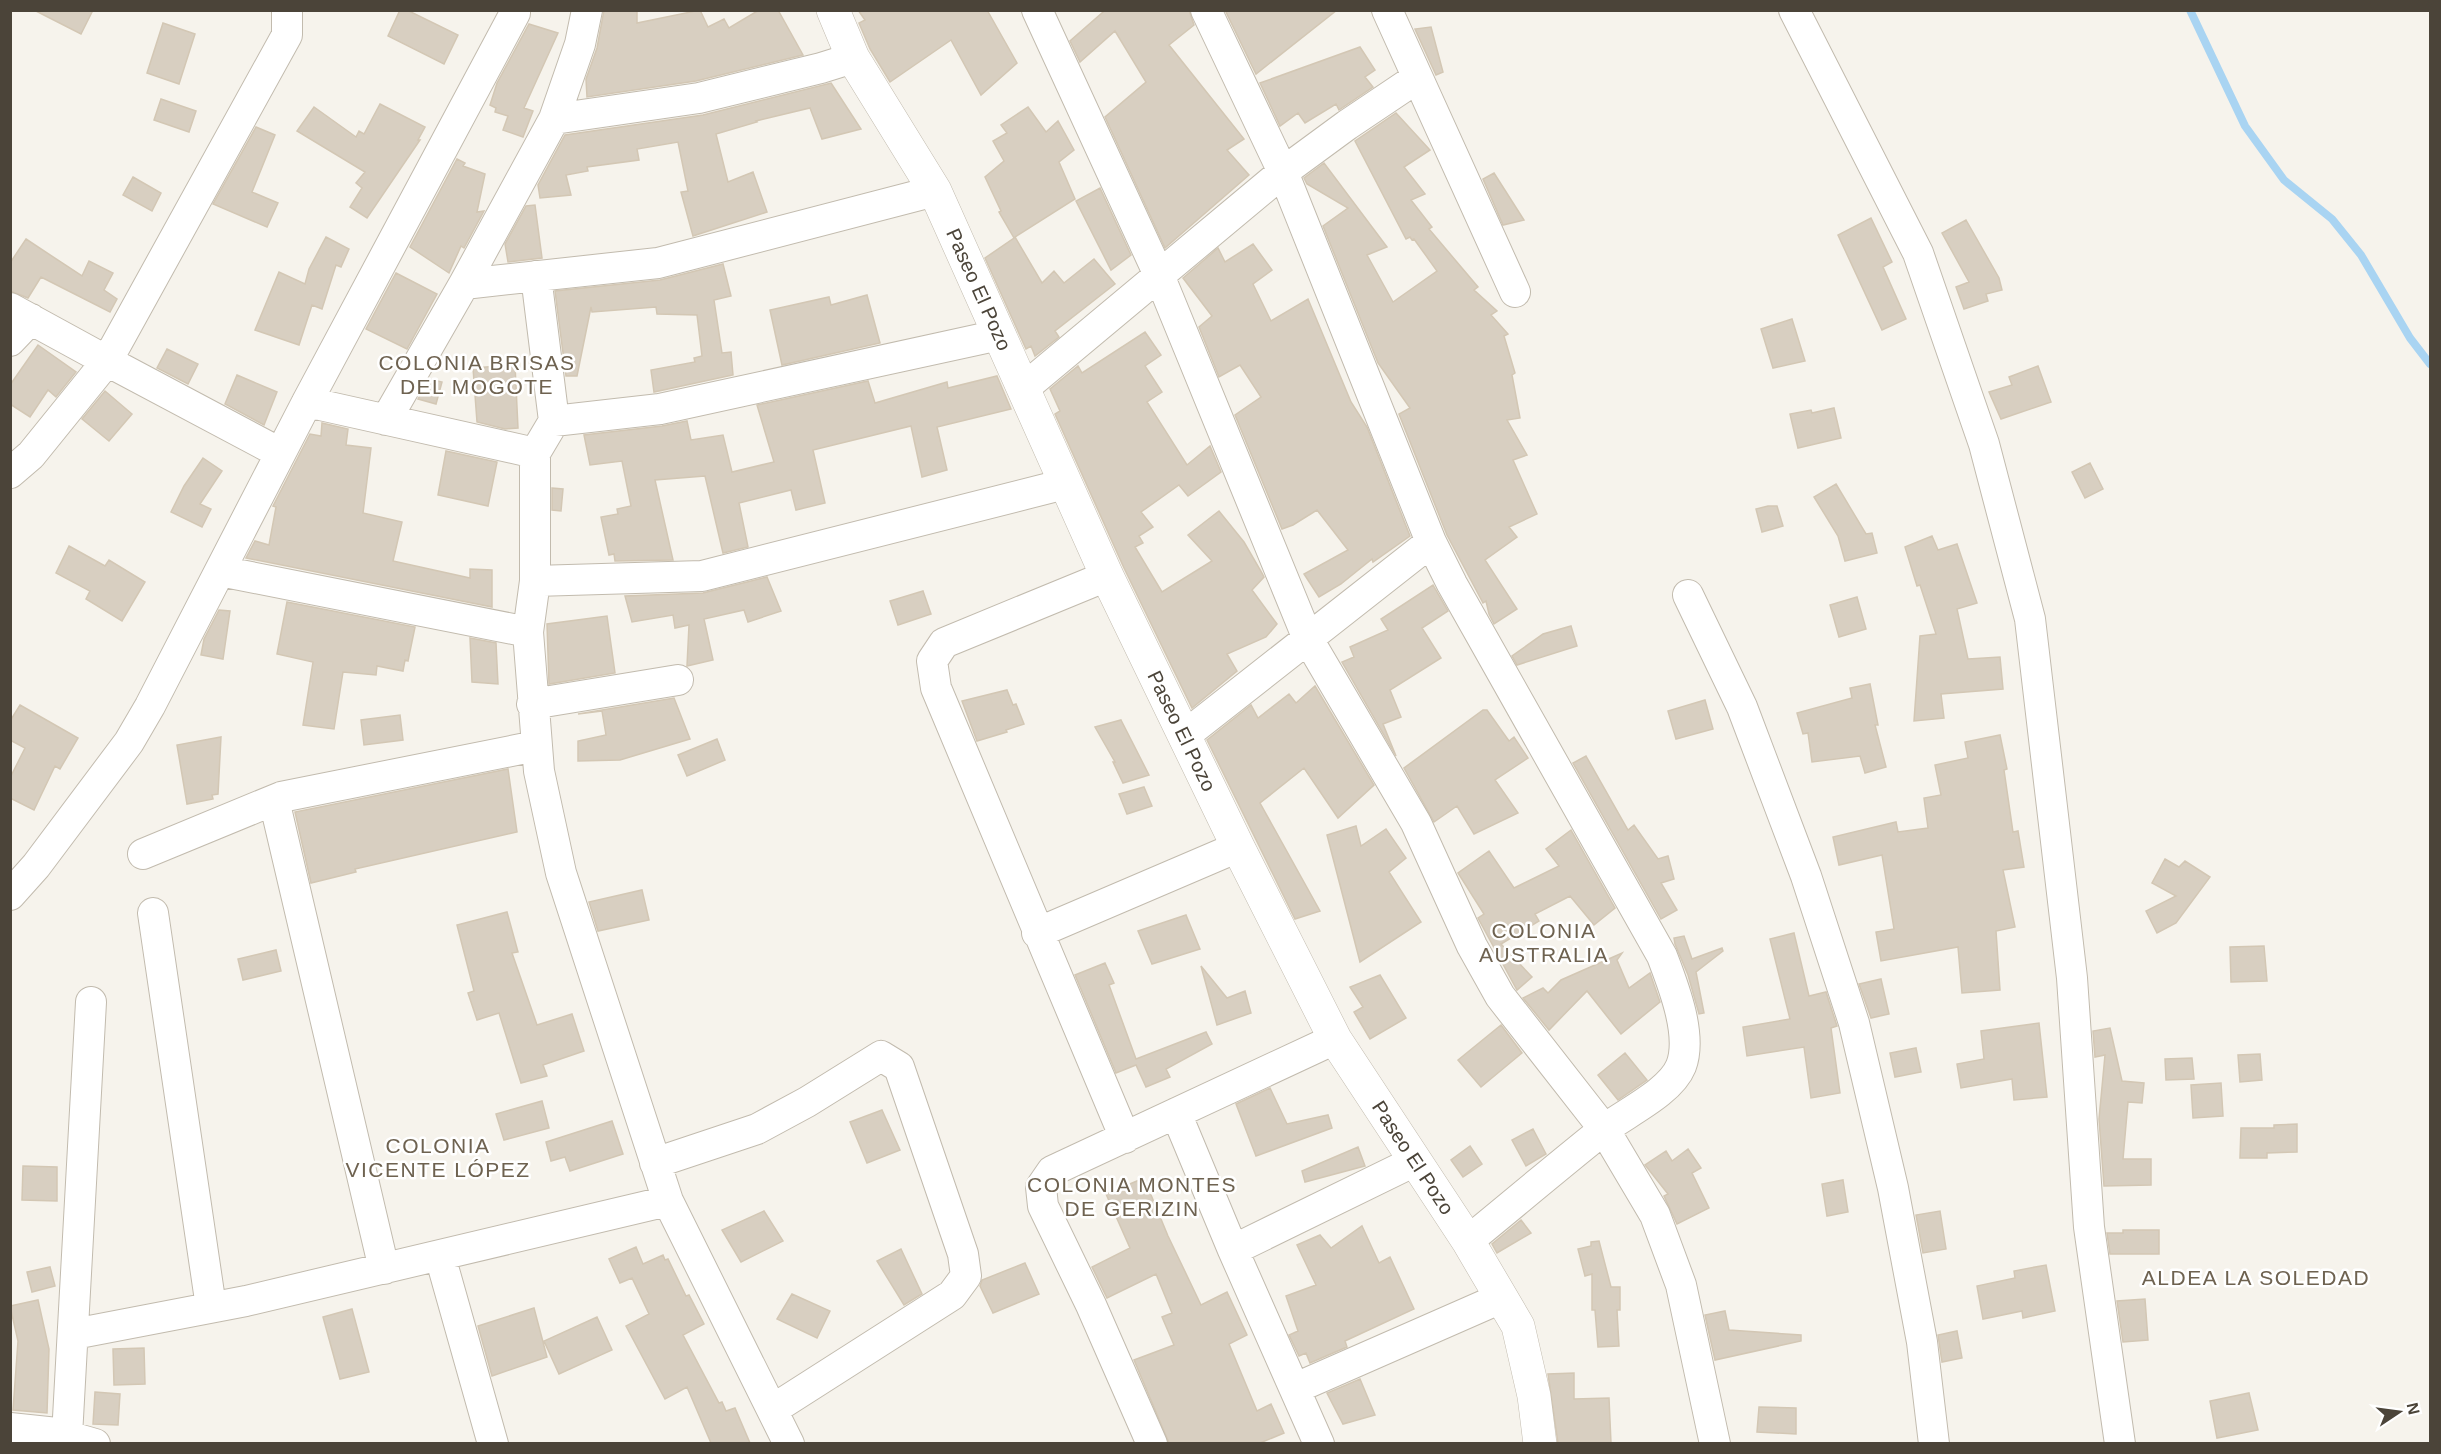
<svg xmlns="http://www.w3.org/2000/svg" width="2441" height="1454" viewBox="0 0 2441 1454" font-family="Helvetica,sans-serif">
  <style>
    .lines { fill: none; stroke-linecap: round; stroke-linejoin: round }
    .stream { stroke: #a9d4f2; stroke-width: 8 }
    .building { fill: #d8cfc1; stroke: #d3c7b4; stroke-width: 1.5 }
    .minor-casing { stroke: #c2bbae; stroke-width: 32 }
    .tertiary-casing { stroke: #c2bbae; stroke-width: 34 }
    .minor { stroke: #fff; stroke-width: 30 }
    .tertiary { stroke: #fff; stroke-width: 33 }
    .labels { text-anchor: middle; stroke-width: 5; stroke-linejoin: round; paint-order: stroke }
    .street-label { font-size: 20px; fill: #4b4439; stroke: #fff }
    .neighbourhood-label { font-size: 21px; letter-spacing: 1.5px; fill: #6e6250; stroke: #fff }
  </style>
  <rect width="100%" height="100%" fill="#f6f3ec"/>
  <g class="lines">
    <path class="stream" d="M2190,10L2245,126L2284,180L2332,219L2361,255L2410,338L2430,364"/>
  </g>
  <path class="building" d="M34,10H93L81,34Z
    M400,10H407L458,35L444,64L388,36Z
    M604,10H637V23L700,10L708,27L724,19L729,28L759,10H778L803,55L696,81L587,97L586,79L597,48Z
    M858,10H987L1017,63L981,95L951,40L890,82L870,49L859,23L865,20Z
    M1102,10H1189L1194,25L1169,45L1244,139L1227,150L1249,175L1165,248L1105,117L1146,82L1115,31L1080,62L1070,41L1103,12Z
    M1225,10H1337L1256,74Z
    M163,23L195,34L179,84L147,73Z
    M529,24L558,33L524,108L533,111L523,137L503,130L508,116L495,112L496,108L490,105L497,83Z
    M1431,27L1443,72L1436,75L1415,29Z
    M1360,47L1375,70L1365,77L1373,87L1339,110L1336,104L1305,123L1298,113L1280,126L1260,83Z
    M831,83L861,129L822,139L810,108L756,121L757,122L716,134L728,182L753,172L767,212L693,236L681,192L688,191L678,142L637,149L639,160L587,167L588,171L566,175L571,195L540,198L538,185L565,135L703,115Z
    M161,99L196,111L189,132L154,120Z
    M380,104L425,127L418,140H420L367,218L350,207L362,188L356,183L365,172L297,131L314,107L356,137L359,131L364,134Z
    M1028,107L1046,132L1058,121L1074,150L1059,162L1075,199L1015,237L1042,283L1054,271L1064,283L1094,259L1115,284L1055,331L1059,337L1035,356L1031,346L1026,349L985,258L1014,238L999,212L1001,211L985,177L1004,161L993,141L1007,133L1001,125Z
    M1396,113L1430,150L1404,167L1425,194L1411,200L1432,227L1429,229L1478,287L1474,290L1497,311L1491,315L1508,334L1504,336L1515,373L1512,375L1520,418L1507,420L1527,455L1513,460L1537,514L1509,527L1517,537L1485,560L1517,609L1494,624L1489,614L1486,601L1483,603L1447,535L1399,414L1410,408L1378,363L1323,226L1348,208L1307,184L1304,178L1324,163L1387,247L1367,255L1393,302L1437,271L1414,239L1412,240L1410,237L1406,239L1355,141Z
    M256,127L275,135L252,192L278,203L267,227L213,204Z
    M457,159L465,163L463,166L485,174L477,212L484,211L464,248L461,246L449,273L410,247Z
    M1494,173L1524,220L1503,225L1483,179Z
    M133,177L161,193L152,211L123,195Z
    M1100,188L1131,255L1111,270L1076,201Z
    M535,205L542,258L508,262L505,244L526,206Z
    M1871,218L1892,262L1883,267L1906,319L1882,330L1838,235Z
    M1966,220L1999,278L2002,290L1986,294L1988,301L1964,309L1956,287L1969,282L1942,233Z
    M326,237L349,249L341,267L336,265L322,309L312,305L299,345L255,330L279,272L305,284L309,269Z
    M26,239L82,276L89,261L113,273L104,290L117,299L110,312L41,277L28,298L10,291V263Z
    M1253,244L1272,270L1253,284L1271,321L1308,299L1351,402L1367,427L1410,536L1373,562L1372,559L1341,584L1319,597L1304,574L1348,550L1317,510L1293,525L1282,529L1235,415L1261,397L1240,365L1219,377L1199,327L1212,316L1183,278L1218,248L1225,262Z
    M723,264L731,296L714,300L722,353L731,352L733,375L654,392L651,370L695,362L694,358L702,356L697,315L657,314L656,307L592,312L591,307L577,376H566L555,291L660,280Z
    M396,273L437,294L407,349L366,329Z
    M867,295L880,343L782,365L770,310L829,297L831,305Z
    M1792,319L1805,361L1773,368L1761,329Z
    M1145,332L1161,355L1145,366L1162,392L1147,402L1187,465L1210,446L1221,472L1188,496L1179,485L1141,512L1153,527L1139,536L1143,543L1135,547L1162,592L1212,561L1188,535L1219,511L1244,542L1262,573L1264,577L1252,590L1277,624L1266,637L1227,654L1237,671L1192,708L1124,568L1055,414L1060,411L1050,389L1078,366L1082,373Z
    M38,345L76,372L56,397L48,390L30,417L10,404V385Z
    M167,349L198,364L188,384L157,368Z
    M515,365L518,428L505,429L477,422L473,368Z
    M2038,366L2051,402L2001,419L1989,392L2012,385L2009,377Z
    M237,375L277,392L264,425L225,404Z
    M997,376L1011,409L937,427L947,470L922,477L911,426L813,450L825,503L796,510L791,490L739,503L748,547L723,553L705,476L655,480L673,560L615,561L614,554L609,555L601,517L618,514L617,509L631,506L622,461L590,465L584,435L662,426L687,421L691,440L723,435L732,472L774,462L757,405L868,381L875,403L947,382L948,388Z
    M429,379L442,382L436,404L418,399Z
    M105,391L132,414L109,441L82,419Z
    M1834,408L1841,438L1798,448L1790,414L1811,410L1812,413Z
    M322,423L348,429L346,445L371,448L363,513L402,522L393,561L470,578V569L492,570V607L246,558L255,541L269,545L276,507L273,506L310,434L321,436Z
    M446,451L497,462L488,506L438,495Z
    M203,458L222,471L200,504L211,509L202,527L171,512L184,486Z
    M2090,463L2103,489L2085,498L2072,472Z
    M1836,484L1866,534L1872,533L1877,553L1845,561L1838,536L1814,497Z
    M552,488L563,489L561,511L552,510Z
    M1768,506H1777L1783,526L1762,532L1756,509Z
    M1932,536L1938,550L1957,544L1977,603L1957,609L1968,659L2000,657L2003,689L1941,694L1944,718L1914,721L1920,636L1936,634L1920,585L1917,586L1905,547Z
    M69,546L105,566L109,560L145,582L122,621L86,599L90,591L56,573Z
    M767,577L781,611L748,622L744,610L704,619L713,660L687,666L689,625L675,628L673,615L632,622L625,596L703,593Z
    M1433,585L1448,611L1422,628L1441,658L1390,690L1401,717L1383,724L1396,756L1342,662L1354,657L1350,647L1388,630L1381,619Z
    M923,591L931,614L898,625L890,601Z
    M1857,597L1866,629L1839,637L1830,605Z
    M287,602L415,627L408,661L405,660L403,671L377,666L376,675L343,672L334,729L303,725L313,662L277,654Z
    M219,610L230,611L223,659L201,655L204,639Z
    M607,616L615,673L549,684L547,624Z
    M1571,626L1577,646L1517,665L1512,656L1543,634Z
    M470,638L496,643L498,684L472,682Z
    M1870,684L1878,725H1875L1886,767L1865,773L1860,756L1812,762L1808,733L1803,734L1797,713L1852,698L1850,688Z
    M1315,686L1374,785L1338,818L1304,768L1260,803L1320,911L1295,919L1207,740L1251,705L1258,718L1289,694L1296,703Z
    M1007,690L1013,705L1016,704L1024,724L1006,730L1007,732L977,741L962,701Z
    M674,698L690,739L620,760L578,761V741L606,735L602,711L578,714Z
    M1705,700L1713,729L1676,739L1668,711Z
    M20,705L78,738L60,769L55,766L34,810L10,798V778L25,748L10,740V721Z
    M1483,710H1487L1509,741L1514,737L1528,758L1495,780L1518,813L1474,834L1457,806L1434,822L1404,768Z
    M400,715L403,740L364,745L361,720Z
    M1121,720L1149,775L1123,783L1113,762H1115L1095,727Z
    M2000,735L2007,769L2004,770L2013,832L2018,831L2024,867L2003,870L2015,927L1996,931L2000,990L1962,993L1958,947L1881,961L1876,932L1894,929L1882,855L1839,865L1833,837L1896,822L1898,832L1928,828L1924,798L1941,795L1935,765L1968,758L1965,742Z
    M221,737L218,794L212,795L213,799L187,804L177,745Z
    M717,739L725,760L687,776L678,755Z
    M1586,756L1628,830L1634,825L1658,859L1668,856L1674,879L1661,883L1677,910L1661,919L1573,763Z
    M508,769L517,832L355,869L356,872L311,883L295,812Z
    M1144,787L1152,806L1127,814L1119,794Z
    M1356,826L1361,846L1386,829L1406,858L1389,872L1421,922L1360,962L1327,835Z
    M1571,830L1615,908L1594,925L1570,896L1535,914L1539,921L1501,944L1532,977L1517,990L1478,918L1484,914L1458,873L1489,851L1514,888L1559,866L1546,849Z
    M2165,859L2179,867L2185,861L2210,877L2176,923L2157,933L2146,911L2176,896L2152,883Z
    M642,890L649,920L598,931L589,902Z
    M507,912L518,952L512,953L537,1025L572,1014L584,1051L543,1065L547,1076L521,1083L499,1013L477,1020L468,993L474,991L457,925Z
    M1186,915L1200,949L1152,964L1138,931Z
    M1794,933L1809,996L1826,992L1837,1026L1831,1028L1840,1093L1811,1098L1804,1047L1747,1056L1743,1027L1790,1019L1770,939Z
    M1684,936L1692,959L1722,948L1723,951L1696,972L1704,1013L1699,1014L1688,975L1675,944L1674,938Z
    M2264,946L2267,981L2231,982L2230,947Z
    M276,950L281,971L243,980L238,959Z
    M1622,953L1617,960L1629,988L1650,973L1660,1002L1621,1034L1587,991L1549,1030L1523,998L1543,988L1548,993L1561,980Z
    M1105,963L1114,983L1109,985L1136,1059L1206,1032L1212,1044L1166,1069L1170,1077L1146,1087L1136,1065L1116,1073L1075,975Z
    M1201,966L1227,998L1245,991L1251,1013L1217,1025Z
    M1380,975L1406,1018L1370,1039L1354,1012L1363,1007L1350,987Z
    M1881,979L1889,1014L1871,1018L1859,984Z
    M2039,1023L2047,1097L2014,1100L2012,1079L1961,1088L1957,1064L1984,1059L1981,1031Z
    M1501,1025L1522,1053L1481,1087L1458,1060Z
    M2110,1028L2122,1081L2144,1083L2142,1103L2128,1102L2123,1159H2151V1185L2104,1186L2099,1119L2105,1055L2095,1057L2093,1031Z
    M1916,1048L1921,1072L1895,1077L1890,1053Z
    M1625,1053L1647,1080L1618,1100L1598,1075Z
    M2260,1054L2262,1080L2240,1082L2238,1055Z
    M2192,1058L2194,1079L2166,1080L2165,1059Z
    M2221,1083L2223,1116L2193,1118L2191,1085Z
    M1270,1088L1287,1124L1328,1115L1332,1128L1256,1156L1236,1104Z
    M542,1101L549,1128L504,1140L496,1114Z
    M882,1110L900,1150L867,1163L850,1122Z
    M612,1121L623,1154L570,1171L565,1157L551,1161L546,1142Z
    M2297,1124V1152L2267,1153V1158H2240L2241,1128H2274V1125Z
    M1533,1129L1546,1154L1526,1166L1512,1140Z
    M1470,1146L1482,1164L1463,1177L1451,1160Z
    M1358,1147L1365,1166L1305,1182L1302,1171Z
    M1688,1149L1701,1168L1692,1173L1709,1208L1677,1224L1664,1196L1668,1194L1645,1165L1666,1151L1672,1161Z
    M23,1166L57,1167V1201L22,1200Z
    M1144,1178L1168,1236L1201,1305L1227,1292L1247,1335L1229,1344L1257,1411L1271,1404L1284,1433L1260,1443H1169L1134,1360L1174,1345L1162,1317L1172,1313L1156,1274L1107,1298L1092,1267L1130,1248L1106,1194Z
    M1843,1180L1848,1212L1827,1216L1822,1184Z
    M764,1211L783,1241L741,1262L722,1230Z
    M1940,1211L1946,1249L1923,1253L1916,1215Z
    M1521,1220L1531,1233L1497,1253L1492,1244Z
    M1362,1226L1379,1263L1390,1257L1414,1309L1345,1341L1347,1347L1310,1363L1306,1353L1299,1356L1289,1335L1298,1331L1286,1296L1316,1285L1297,1245L1320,1235L1331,1248Z
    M2123,1230H2159V1254H2110L2107,1233H2123Z
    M1599,1241L1611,1287H1620V1310H1617L1619,1346L1598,1347L1595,1310H1592V1274L1585,1276L1578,1249L1591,1246V1242Z
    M636,1247L643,1264L663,1255L665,1260L668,1259L686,1296L689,1295L704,1324L683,1335L719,1403L722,1402L726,1411L735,1408L750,1443H711L687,1387L665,1399L626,1326L649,1314L632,1278L620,1283L609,1259Z
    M901,1249L922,1294L904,1305L877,1261Z
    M1025,1263L1039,1294L993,1313L980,1286L982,1280Z
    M2046,1265L2055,1311L2023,1318L2022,1311L1983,1319L1977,1286L2015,1278L2014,1271Z
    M50,1267L55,1286L32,1292L27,1272Z
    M792,1294L830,1311L817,1338L777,1319Z
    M2145,1299L2148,1340L2123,1342L2117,1301Z
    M38,1300L49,1349L47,1413L13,1410L18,1341L10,1306Z
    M534,1308L547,1357L492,1376L478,1326Z
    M352,1309L369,1372L340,1379L323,1317Z
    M1725,1311L1729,1330L1801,1335V1341L1715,1360L1705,1315Z
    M597,1317L612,1350L559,1374L544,1341Z
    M1957,1331L1962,1358L1942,1362L1938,1335Z
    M144,1348L145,1384L114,1385L113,1349Z
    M1574,1373V1399L1609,1398L1611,1443H1558L1548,1374Z
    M1360,1379L1375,1415L1343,1424L1327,1393Z
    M95,1392L120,1394L118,1425L93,1424Z
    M2249,1393L2258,1430L2217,1438L2210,1401Z
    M1759,1407L1796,1408V1434L1757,1432Z"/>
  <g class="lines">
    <defs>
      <path id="minor" d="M1037,10L1159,275L1308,639L1416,823L1472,946L1500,996L1604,1129L1655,1215L1681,1285L1715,1444
        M1206,10L1283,172L1431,542L1452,584L1662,956C1673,985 1693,1035 1681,1066C1670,1093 1625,1113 1602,1131C1557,1167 1512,1205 1468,1241
        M1387,10L1515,292
        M1794,10L1918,253L1984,444L2030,619L2072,978L2089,1227L2120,1444
        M554,119L699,98L821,68L853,58
        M536,276L554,421L535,453V581L528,632L539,771L561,873L668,1201L789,1444
        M464,284L658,263L935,191
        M10,308L107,361L31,455L10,473
        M10,341L31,319
        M1023,389L1283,172L1347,125L1417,78
        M307,402L535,453
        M386,420L464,284L554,119L580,44L587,10
        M554,421L660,409L999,335
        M280,453L107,361L287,35V10
        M220,571L528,632
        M1107,576L944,643L932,661L936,688L1125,1138
        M535,581L702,576L1065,484
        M1688,595L1742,707L1806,876L1854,1023L1893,1188L1922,1342L1934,1444
        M532,704L678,680
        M1184,736L1431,542
        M274,800L384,1269
        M143,854L281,797L536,746
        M10,895L36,866L129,742L150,706L307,402L515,13
        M153,913L211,1307
        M1037,933L1238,847
        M1176,1113L1233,1250L1319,1444
        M655,1163L757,1129L807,1102L881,1056L899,1067L963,1254L966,1276L952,1295L772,1410
        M1233,1250L1415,1161
        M440,1256L493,1444
        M74,1334L246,1301L668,1201
        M1296,1388L1501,1298
        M10,1428L57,1433L95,1444
        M67,1436L91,1002
        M1152,1444L1091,1305L1043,1206L1041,1187L1052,1171L1335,1039"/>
      <g id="tertiary">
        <path id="s1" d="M833,10L853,58L935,191L1107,576L1238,847L1335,1039L1468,1241L1518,1326L1534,1396L1540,1444"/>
      </g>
    </defs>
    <use href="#minor" class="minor-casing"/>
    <use href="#tertiary" class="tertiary-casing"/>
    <use href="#minor" class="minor"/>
    <use href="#tertiary" class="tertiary"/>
  </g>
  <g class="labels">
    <g class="street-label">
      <text dy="7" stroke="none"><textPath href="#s1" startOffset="316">Paseo El Pozo</textPath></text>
      <text dy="7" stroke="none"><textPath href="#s1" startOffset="802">Paseo El Pozo</textPath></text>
      <text dy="7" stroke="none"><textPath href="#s1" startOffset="1288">Paseo El Pozo</textPath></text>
    </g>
    <g class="neighbourhood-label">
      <text x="477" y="370">COLONIA BRISAS<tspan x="477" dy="24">DEL MOGOTE</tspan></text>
      <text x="1544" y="938">COLONIA<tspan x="1544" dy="24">AUSTRALIA</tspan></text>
      <text x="438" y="1153">COLONIA<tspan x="438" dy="24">VICENTE LÓPEZ</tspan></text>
      <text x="1132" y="1192">COLONIA MONTES<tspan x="1132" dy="24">DE GERIZIN</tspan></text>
      <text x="2256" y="1285">ALDEA LA SOLEDAD</text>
    </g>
  </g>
  <rect width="2441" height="1454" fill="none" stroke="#4b4439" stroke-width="24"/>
  <g transform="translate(2399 1412) rotate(77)" stroke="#ffffff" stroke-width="4.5" paint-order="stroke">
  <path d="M0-4.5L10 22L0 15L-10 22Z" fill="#4b4439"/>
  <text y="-9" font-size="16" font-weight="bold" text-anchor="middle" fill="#4b4439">N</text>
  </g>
</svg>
